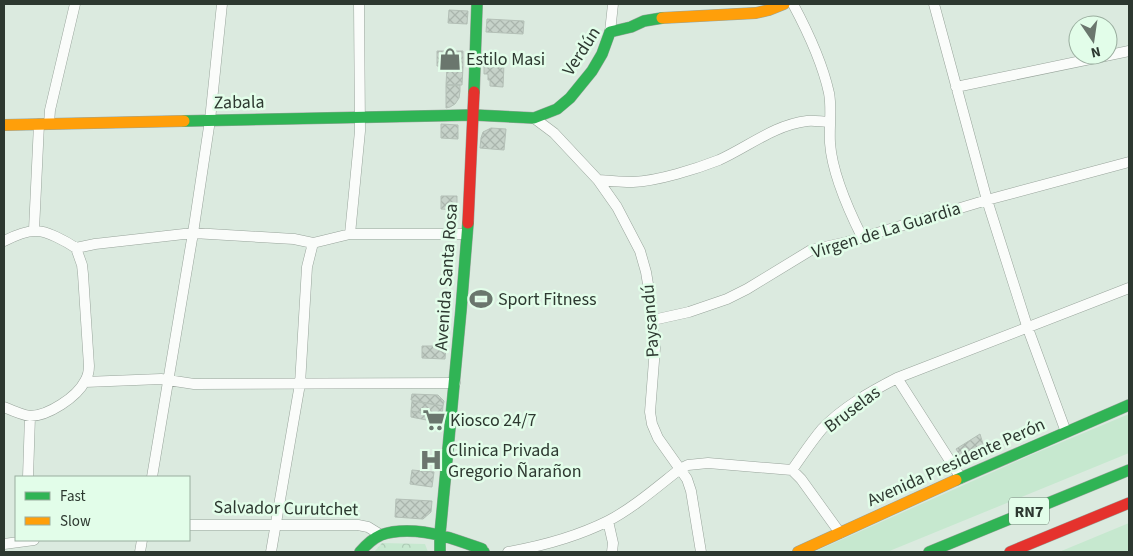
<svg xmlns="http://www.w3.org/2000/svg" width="1133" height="556" viewBox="0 0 1133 556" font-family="'Source Sans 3',sans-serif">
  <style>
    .grass { fill: #c6e8cf }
    .forest { fill: url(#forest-crowns) }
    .building { fill: url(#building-cross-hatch); stroke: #b3bfb6 }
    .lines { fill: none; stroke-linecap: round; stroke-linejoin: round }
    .street-casing { stroke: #98a49b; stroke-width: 11 }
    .fast-casing { stroke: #98a49b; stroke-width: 12 }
    .slow-casing { stroke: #98a49b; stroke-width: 12 }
    .jam-casing { stroke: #98a49b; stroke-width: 12 }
    .street { stroke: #fafcfa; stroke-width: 10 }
    .fast { stroke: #30b455; stroke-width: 11 }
    .slow { stroke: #ff9f0a; stroke-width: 11 }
    .jam { stroke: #e5322d; stroke-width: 11 }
    .labels { text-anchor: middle; stroke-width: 5; stroke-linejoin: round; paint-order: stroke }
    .shield { fill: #e2fde9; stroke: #637368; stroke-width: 1 }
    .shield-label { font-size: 16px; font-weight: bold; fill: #2d3830 }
    .street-label { font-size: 18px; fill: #2d3830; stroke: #e2fde9 }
    .poi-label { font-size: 18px; fill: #2d3830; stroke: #e2fde9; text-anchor: start }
  </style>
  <defs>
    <pattern id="forest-crowns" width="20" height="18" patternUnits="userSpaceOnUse" patternTransform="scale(1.25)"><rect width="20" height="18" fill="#c6e8cf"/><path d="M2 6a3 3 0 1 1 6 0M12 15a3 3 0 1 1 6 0" fill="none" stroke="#aac8b2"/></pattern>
    <pattern id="building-cross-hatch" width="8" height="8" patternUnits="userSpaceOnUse" patternTransform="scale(1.25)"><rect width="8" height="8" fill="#c6d2c9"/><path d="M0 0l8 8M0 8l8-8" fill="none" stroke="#aab5ad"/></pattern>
  </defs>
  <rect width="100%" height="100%" fill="#dbeadf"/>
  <path class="grass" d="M1129,414V453L887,552H814L1031,455Z
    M1129,523V552H1059Z"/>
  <path class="forest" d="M382,543L425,544L428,552H374Z"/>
  <path class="building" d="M449,10L468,11L467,24L448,23Z
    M487,19L524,21L523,34L486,32Z
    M437,51H463V67L437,66Z
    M484,63L504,64L503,87L490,86V80H488V74H484Z
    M447,66L463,67L462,85H446Z
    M446,85H460V91L459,98L455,104L450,107L446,108Z
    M441,124L458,125V139L441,138Z
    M491,128L506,129L504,150L480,148L481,138L483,132Z
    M441,196H457V210L441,209Z
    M422,346H446L445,359L422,358Z
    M412,394L438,395L444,401L443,406L411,400Z
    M412,401L443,406L442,417L411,411Z
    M411,411L442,417V423L411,417Z
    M980,434L986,454L972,461L962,458L956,449Z
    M412,470L434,472L432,487L410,484Z
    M396,499L432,501L431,512L423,519L395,517Z"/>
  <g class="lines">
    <defs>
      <path id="street" d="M793,4C808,32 822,61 829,93C832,109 829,126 830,143C832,172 849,211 862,237
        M934,4L987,200L1027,326L1066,432
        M610,32L613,4
        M956,87L1129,51
        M534,118L554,133L598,180L617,207L640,251L646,272L650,296L655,348L650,412L652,424L658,438L687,479L691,491L701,552
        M49,124L50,110L75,4
        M598,180C610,181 622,182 633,182C658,181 696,169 719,160C748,147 774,125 807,121C814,120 822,122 830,122
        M34,230L39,124
        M350,234L360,131L359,4
        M4,241C12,237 25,231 35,231C46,230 67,242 76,248L95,244L193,233L294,239L313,243L350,234H467
        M653,320L689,312L727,299L747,289L811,250L847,242L987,200L1129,162
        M897,378L961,478
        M85,382L161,379L194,384L455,383
        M4,407C11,410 22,415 30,416C48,416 77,397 85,381C88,376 89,371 89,366L83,274L82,265L76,248
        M792,470C802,456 811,442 822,429C843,407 870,392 897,378L1129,288
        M792,470L801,479L840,533
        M28,477L30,416
        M152,477L193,233L210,120L222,4
        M608,521L613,543L612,552
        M189,525H358L368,527L381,535
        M4,544L34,540
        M140,552L142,540
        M271,552L297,401L300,384L307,267L313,243
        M508,552C542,546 576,537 608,521C633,508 657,487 680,469L688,465L708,463L792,470"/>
      <path id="fast" d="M474,92L477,4
        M184,121L474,115L534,118L557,109L570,98L592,71L602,54L610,32L631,27L644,21L662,18
        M956,480L1129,405
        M474,546L484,552
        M360,552C366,545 372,539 381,535C389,532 399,531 407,531C434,531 457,540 482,549
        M440,552V534L461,310L468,223
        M929,552L1129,470"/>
      <path id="slow" d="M662,18L756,13L769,10L784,4
        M4,125L184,121
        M798,552L956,480"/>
      <path id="jam" d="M468,223L474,92
        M1010,552L1129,503"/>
    </defs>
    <use href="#street" class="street-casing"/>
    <use href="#fast" class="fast-casing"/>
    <use href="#slow" class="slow-casing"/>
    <use href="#jam" class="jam-casing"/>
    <use href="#street" class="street"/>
    <use href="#fast" class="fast"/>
    <use href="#slow" class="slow"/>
    <use href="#jam" class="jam"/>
  </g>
  <defs>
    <symbol id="shop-bare" viewBox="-9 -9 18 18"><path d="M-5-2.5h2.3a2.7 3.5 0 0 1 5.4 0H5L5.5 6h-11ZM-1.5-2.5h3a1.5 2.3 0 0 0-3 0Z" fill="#6a766d" stroke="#e2fde9" stroke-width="2.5" paint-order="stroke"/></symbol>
    <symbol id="stadium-bare" viewBox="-9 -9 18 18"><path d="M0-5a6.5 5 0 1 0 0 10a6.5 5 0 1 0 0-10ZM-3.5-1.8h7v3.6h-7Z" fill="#6a766d" stroke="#e2fde9" stroke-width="2.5" paint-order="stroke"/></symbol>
    <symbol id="supermarket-bare" viewBox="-9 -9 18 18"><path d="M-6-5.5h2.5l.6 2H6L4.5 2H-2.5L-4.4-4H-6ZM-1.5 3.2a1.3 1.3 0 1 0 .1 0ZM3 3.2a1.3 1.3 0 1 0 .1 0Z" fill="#6a766d" stroke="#e2fde9" stroke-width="2.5" paint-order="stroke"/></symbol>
    <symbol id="hospital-bare" viewBox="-9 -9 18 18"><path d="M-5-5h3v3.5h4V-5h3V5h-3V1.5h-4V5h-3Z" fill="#6a766d" stroke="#e2fde9" stroke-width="2.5" paint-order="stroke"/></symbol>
  </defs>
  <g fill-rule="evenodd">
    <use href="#shop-bare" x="434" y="43" width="32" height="32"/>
    <use href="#stadium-bare" x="465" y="283" width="32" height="32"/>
    <use href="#supermarket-bare" x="418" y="404" width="32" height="32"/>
    <use href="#hospital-bare" x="415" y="444" width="32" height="32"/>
  </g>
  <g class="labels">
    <rect class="shield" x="1009" y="497.5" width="40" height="27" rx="4"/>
    <g class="shield-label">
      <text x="1029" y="517">RN7</text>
    </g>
    <g class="street-label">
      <text transform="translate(581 51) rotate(-57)" y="6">Verdún</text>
      <text transform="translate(239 102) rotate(-1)" y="6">Zabala</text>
      <text transform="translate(886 230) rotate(-17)" y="6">Virgen de La Guardia</text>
      <text transform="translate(446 277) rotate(-86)" y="6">Avenida Santa Rosa</text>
      <text transform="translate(650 321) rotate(-94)" y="6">Paysandú</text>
      <text transform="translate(852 409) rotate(-37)" y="6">Bruselas</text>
      <text transform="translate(956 462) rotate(-24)" y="6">Avenida Presidente Perón</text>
      <text transform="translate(286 508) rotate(1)" y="6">Salvador Curutchet</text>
    </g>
    <g class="poi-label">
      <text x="466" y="65">Estilo Masi</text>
      <text x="498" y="305">Sport Fitness</text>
      <text x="450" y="426">Kiosco 24/7</text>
      <text x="448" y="456">Clinica Privada<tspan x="448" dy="21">Gregorio Ñarañon</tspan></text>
    </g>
  </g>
  <rect width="1133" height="556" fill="none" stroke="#2d3830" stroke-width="10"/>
  <rect x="15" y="476" width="175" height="65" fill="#e2fde9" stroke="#9aae9f"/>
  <rect x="25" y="492" width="25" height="8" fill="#30b455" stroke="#9aae9f"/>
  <text x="60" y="501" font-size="15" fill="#2d3830">Fast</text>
  <rect x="25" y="517" width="25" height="8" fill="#ff9f0a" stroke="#9aae9f"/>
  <text x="60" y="526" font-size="15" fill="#2d3830">Slow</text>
  <g transform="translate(1093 40) rotate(167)"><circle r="24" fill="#e2fde9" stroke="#9aae9f"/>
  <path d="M0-4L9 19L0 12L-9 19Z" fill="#6a766d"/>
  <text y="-8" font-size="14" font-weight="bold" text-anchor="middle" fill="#2d3830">N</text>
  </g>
</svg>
